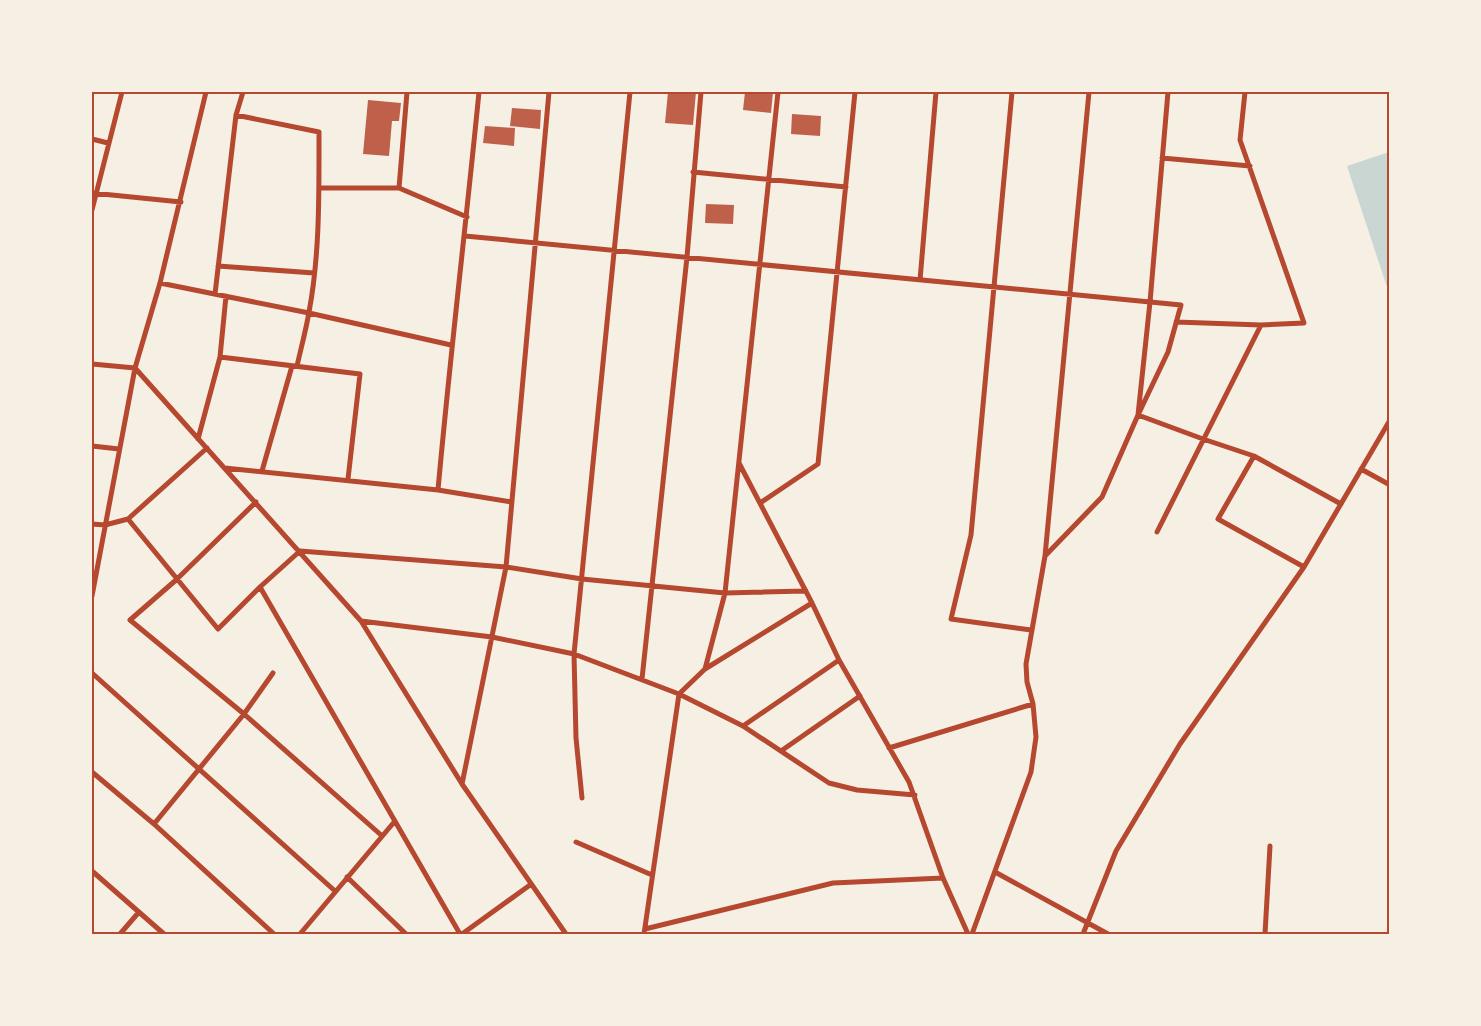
<svg xmlns="http://www.w3.org/2000/svg" width="1481" height="1026" viewBox="0 0 1481 1026" font-family="Commissioner,sans-serif">
  <style>
    .water { fill: #c9d6d2 }
    .building { fill: #bf614a }
    .lines { fill: none; stroke-linecap: round; stroke-linejoin: round }
    .minor { stroke: #b5482f; stroke-width: 5 }
    .neatline { fill: none; stroke: #b5482f; stroke-width: 2 }
  </style>
  <rect width="100%" height="100%" fill="#f6efe4"/>
  <path class="water" d="M1389,152H1390L1389,293L1347,166Z"/>
  <path class="building" d="M668,92H696L693,125L665,123Z
    M745,92H773L771,113L743,110Z
    M368,100L401,103L399,121H392L389,156L363,154Z
    M512,108L541,110L540,129L510,126Z
    M792,114L821,116L820,136L791,134Z
    M485,126L515,128L514,146L483,143Z
    M706,204L734,205L733,224L705,223Z"/>
  <g class="lines">
    <path class="minor" d="M1012,92L971,535L951,619L1031,630
      M1168,92L1150,302L1138,415L1203,439L1254,456L1341,504
      M236,115L319,132C319,192 320,254 309,312C306,330 301,348 297,366
      M92,139L108,143
      M1162,158L1250,166
      M693,172L846,187
      M319,188H399L467,217
      M399,188L407,92
      M92,193L181,202
      M92,210L122,92
      M465,236L1181,305L1168,352L1138,415L1102,497L1045,556
      M218,266L314,273
      M920,280L936,92
      M160,283L309,313L451,345
      M215,294L236,115L243,92
      M1176,322L1261,325L1304,323L1240,140L1245,92
      M220,357L360,374L348,479
      M92,364L135,368L361,621L462,784L566,934
      M198,439L220,357L226,296
      M92,446L119,449
      M1254,456L1218,519L1304,567
      M739,463L812,603L839,660L909,782L943,878L968,934
      M225,468L438,490L512,502
      M1361,469L1390,485
      M262,471L292,366
      M438,490C450,357 466,224 479,92
      M256,502L176,580L130,620L244,714L381,835
      M760,503L818,464L855,92
      M128,519L218,629L260,587L300,551L506,567L582,579L725,593L806,591
      M92,524L105,525L128,519L207,448
      M1157,532L1261,325
      M260,587L460,934
      M92,596L135,368L160,283L206,92
      M361,621L492,637L574,654L679,694L743,726L829,783L857,790L915,795
      M705,669L812,603
      M92,673L335,891
      M642,679L687,257L701,92
      M743,726L839,660
      M889,748L1033,704
      M781,751L860,696
      M92,772L154,824L274,934
      M462,784L506,567L549,92
      M582,798L576,738L574,654L630,92
      M154,824L244,714L273,673
      M576,842L652,875
      M92,871L164,934
      M995,872L1108,934
      M347,877L406,934
      M645,929L833,883L943,878
      M120,934L139,912
      M300,934L395,821
      M462,934L530,885
      M644,934L679,694L705,669L725,593L778,92
      M972,934L1031,772L1036,737L1033,704L1027,682L1026,664L1045,556L1089,92
      M1083,934L1116,851L1180,744L1304,567L1390,420
      M1265,934L1270,846"/>
  </g>
  <rect width="1481" height="1026" fill="none" stroke="#f6efe4" stroke-width="186"/>
  <rect x="93" y="93" width="1295" height="840" class="neatline"/>
</svg>
